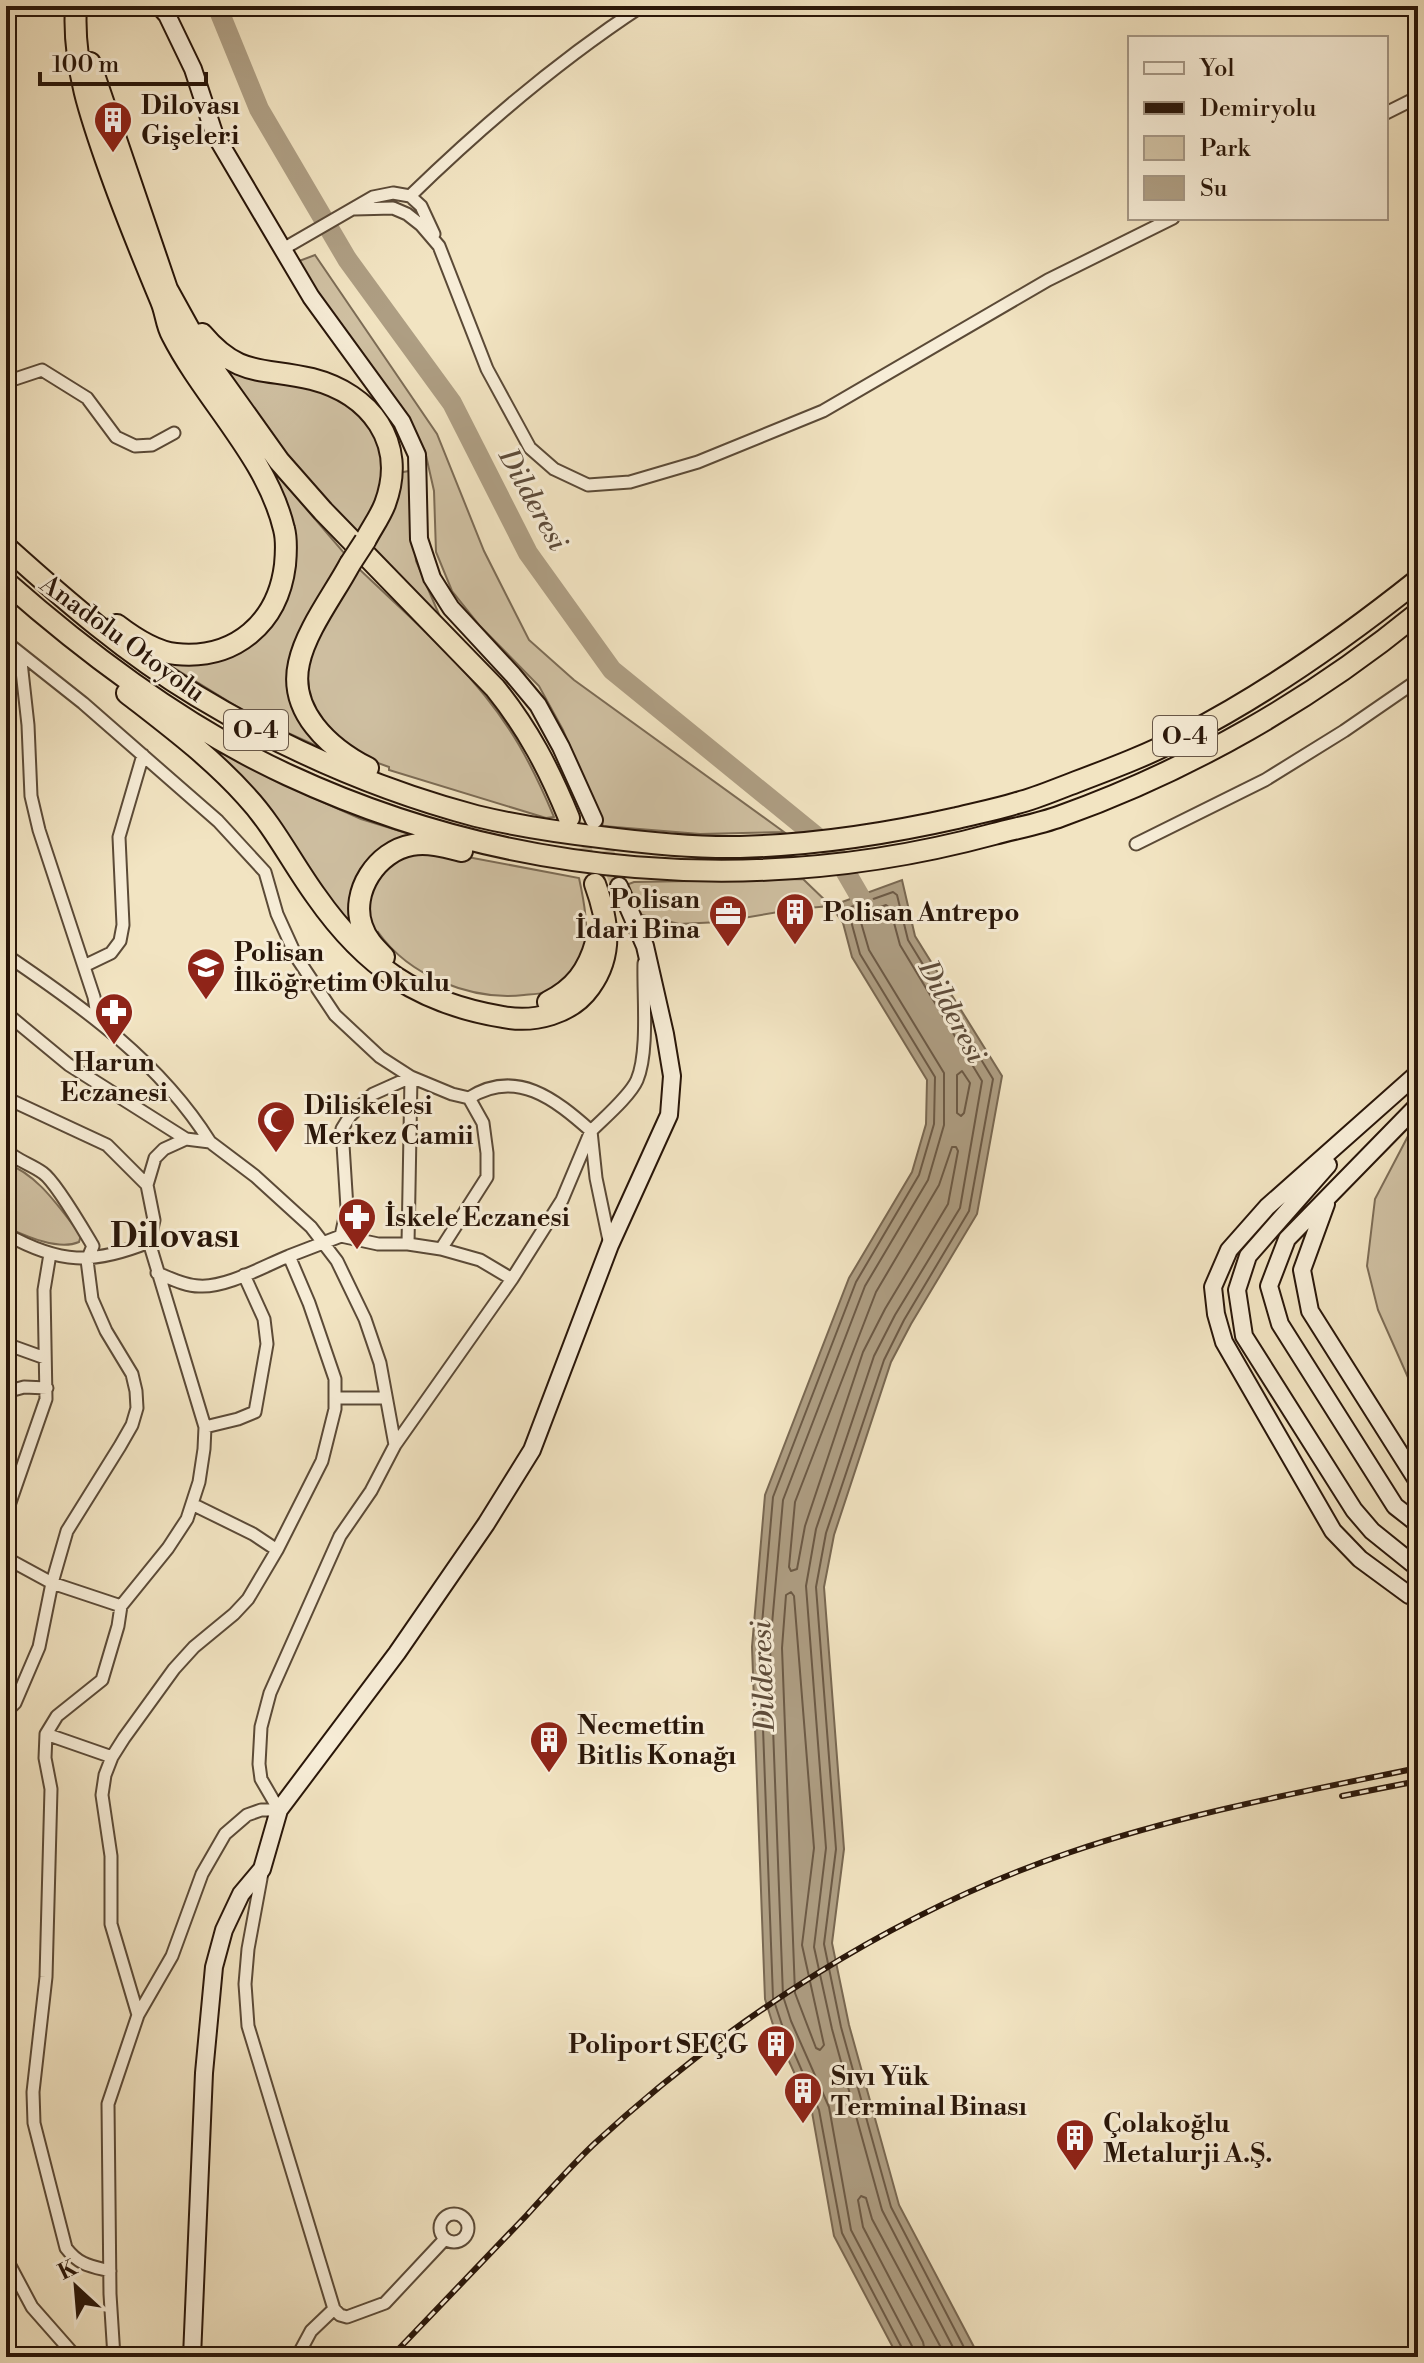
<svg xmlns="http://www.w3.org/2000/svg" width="1424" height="2363" viewBox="0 0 1424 2363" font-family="'Libre Bodoni',serif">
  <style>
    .green { fill: #d0c1a3; stroke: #7c6c56; stroke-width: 2 }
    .water { fill: #ae9e83; stroke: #796852; stroke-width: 2 }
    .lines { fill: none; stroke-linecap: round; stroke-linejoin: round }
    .shore { stroke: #6c5a46; stroke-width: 2 }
    .river { stroke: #ae9e83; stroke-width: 20 }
    .secondary-tunnel { stroke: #cabb9d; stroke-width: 16; stroke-dasharray: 16 8; stroke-linecap: butt }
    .highway-tunnel { stroke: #cabb9d; stroke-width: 20; stroke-dasharray: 20 10; stroke-linecap: butt }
    .street-casing { stroke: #5b4a37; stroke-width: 15 }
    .secondary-casing { stroke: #291609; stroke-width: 20 }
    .highway-casing { stroke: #291609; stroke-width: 24 }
    .street { stroke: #f7edd7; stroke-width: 11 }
    .secondary { stroke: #f7edd7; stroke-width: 16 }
    .highway { stroke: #f2e4c2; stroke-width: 20 }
    .rail-casing { stroke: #291609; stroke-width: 6 }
    .rail { stroke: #f7edd7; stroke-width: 3; stroke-dasharray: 9; stroke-linecap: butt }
    .highway-bridge-casing { stroke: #291609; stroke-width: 24; stroke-linecap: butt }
    .highway-bridge { stroke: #f2e4c2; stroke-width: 20 }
    .labels { text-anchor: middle; stroke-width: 6; stroke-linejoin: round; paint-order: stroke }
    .shield { fill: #f7edd7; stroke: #675647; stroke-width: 2 }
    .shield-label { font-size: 24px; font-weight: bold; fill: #291609 }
    .poi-label { font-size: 26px; font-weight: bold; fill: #291609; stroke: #f7edd7; text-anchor: start }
    .street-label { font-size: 26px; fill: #291609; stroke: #f7edd7 }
    .water-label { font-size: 28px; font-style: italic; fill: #5e4c3a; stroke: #f7edd7 }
    .district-label { font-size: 34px; font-weight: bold; fill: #291609; stroke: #f7edd7 }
  </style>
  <rect width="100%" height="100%" fill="#f2e4c2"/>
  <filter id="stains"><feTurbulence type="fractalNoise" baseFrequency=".0025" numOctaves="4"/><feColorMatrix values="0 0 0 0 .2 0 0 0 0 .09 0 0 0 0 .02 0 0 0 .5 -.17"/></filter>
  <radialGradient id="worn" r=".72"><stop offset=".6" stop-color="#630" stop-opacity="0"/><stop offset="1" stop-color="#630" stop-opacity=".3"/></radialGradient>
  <path class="green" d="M315,255L437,434L484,551L529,640L574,680L784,832L700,834L603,826L563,730L539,686L480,626L452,591L436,552L434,491L425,451L405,414L361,351L317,294L299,261Z
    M209,353L340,396L370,423L382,452L384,484L367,519L354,537L323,503Z
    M254,448L345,554L304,626L299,719L319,747L257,719L158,658L226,656L291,573Z
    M409,471L416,561L441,619L370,552L398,473Z
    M356,566C409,617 469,667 509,729C527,756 541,786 554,817L546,818L389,770V767L367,759L330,736L307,698L304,673L309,651Z
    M210,747L305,794L361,819L416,836L375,855L356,932Z
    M441,852L579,878C584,901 589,927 584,951C583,959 576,965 571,972C568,976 564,983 560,986C551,994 535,994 524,995C471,1001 409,976 378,932L373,934L367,900L376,880L387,866L407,854Z
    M803,879L831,906L796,909L720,922L679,924L642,915L621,887L634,882Z
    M1418,1117V1400L1378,1310L1367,1266L1375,1199Z
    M6,1163C40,1176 59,1208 81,1235L79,1242C58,1251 26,1236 6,1227Z"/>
  <path class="water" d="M902,880L915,936L1002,1076L977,1214L911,1324L891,1362L834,1535L824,1587L844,1849L832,1943L849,2025L899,2205L974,2347L977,2357H898L834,2236L812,2112L774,2028L765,1999L752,1647L765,1495L849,1278L912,1172L926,1124L927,1080L852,957L843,923L831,906Z"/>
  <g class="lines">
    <path class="shore" d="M962,1071L970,1083L964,1113L961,1116L957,1113V1075Z
      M952,1147H956L958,1151L948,1204L885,1309L863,1352L805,1526L797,1569L791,1571L789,1567L795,1502L876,1292L939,1185Z
      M791,1592L794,1596L814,1848L802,1945L824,2045L820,2050L816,2048L795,1993L782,1648L786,1595Z
      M904,2357L903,2350L842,2233L819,2110L782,2025L773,1998L760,1647L773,1497L856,1282L919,1175L934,1124L935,1077L860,954L851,921L846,913L848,908L893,892L897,895L908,940L993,1079L969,1211L904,1320L884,1360L826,1533L816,1587L836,1849L824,1944L841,2027L891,2207L969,2357
      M914,2357L912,2346L851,2230L829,2107L791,2021L783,1996L770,1647L783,1500L865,1286L928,1180L944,1125V1073L869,950L860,919L862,914L886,905L890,908L900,945L982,1081L960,1208L895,1315L874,1356L816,1529L806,1586L826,1848L814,1947L832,2029L882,2210L958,2357
      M926,2357L923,2342L863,2227L858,2200L861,2196L866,2198L872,2219L946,2357"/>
    <path class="river" d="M217,6L259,109L347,259L452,403L528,553L612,670L833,850L873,919"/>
    <path class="secondary-tunnel" d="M597,828L619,886"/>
    <path class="highway-tunnel" d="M570,820L595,884"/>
    <defs>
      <path id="street" d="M1386,113L1418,97
        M410,196C482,126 558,61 642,6
        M354,209L393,208L407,214L421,225L439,246L487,369L530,448L554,469L588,485L630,482L698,462L823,411L1048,280L1173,218
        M283,249L373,197L393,193L410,196L421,206L434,234
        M6,382L42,370L87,398L116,437L135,446L152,445L174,433
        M6,642L83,703L218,821L265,872L277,914L297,958L335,1015L380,1057L411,1077L452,1094L469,1098L483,1123L487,1153V1177L441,1249
        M20,653L28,725L31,796L39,830L94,997L98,1021
        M1136,844L1265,780L1344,731L1418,680
        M6,955C83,1007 160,1062 210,1142
        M84,966L111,953L120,941L123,925L119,837L143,755
        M6,1013L69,1065L186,1139
        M6,1098L107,1145L147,1185
        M469,1098C516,1068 555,1099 591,1131C604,1118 630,1096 637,1080C649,1052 643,994 644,963
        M6,1150C17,1161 31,1164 43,1173C56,1182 84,1231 93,1246L87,1260L92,1299L106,1331L132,1374L136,1391L137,1408L132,1425L120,1446L67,1531L52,1583L39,1647L15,1703L6,1712
        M6,1234C60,1264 92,1265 149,1242
        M341,1236L347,1208L342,1129L350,1116L373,1094L411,1077
        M408,1244L411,1077
        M289,1256L341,1236L378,1244H408L441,1249L480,1260L512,1279
        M6,1344L45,1358
        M6,1392L24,1387L47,1388
        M335,1398H385
        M205,1427L238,1419L255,1412L267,1344L264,1319L244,1275
        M192,1504L253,1534L277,1550
        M6,1514L46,1399L44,1290L50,1254
        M6,1558L52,1583L121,1606L168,1548L187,1519L199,1482L204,1449L205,1427L149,1242L154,1220L147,1185L155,1158L164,1149L186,1139L210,1142L255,1176L311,1227L337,1261L365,1319L380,1363L395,1445
        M46,1734L112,1757
        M279,1810L261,1779L259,1764L261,1727L270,1693L340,1536L371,1491L395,1445L512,1279L562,1200L591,1131L596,1178L610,1245
        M262,1873L248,1949L245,1984L248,2026L334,2309L340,2315L347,2317L385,2303L445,2239
        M138,2015L111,1924V1856L102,1795L105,1775L112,1757L124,1738L174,1669L194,1647L234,1614L248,1599L277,1550L322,1461L335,1409V1379L309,1303L289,1256C264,1266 226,1288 199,1286C185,1286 170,1278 157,1273
        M440 2228a14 14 0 1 1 28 0a14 14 0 1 1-28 0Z
        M6,2253L7,2260L32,2307L76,2357
        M110,2271C90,2266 79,2265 66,2248L34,2123L33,2092L46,1977L51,1789L45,1758L46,1734L57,1716L102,1680L118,1626L121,1606
        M114,2357L110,2294L108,2104L138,2015L172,1956L202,1874L225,1834L247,1815L261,1810H279
        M297,2357L311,2331L334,2309"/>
      <path id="secondary" d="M159,6L167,15L193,69L214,133L311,297L402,422L417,455L419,539L432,578L451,608L513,675L538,705L561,747L594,820
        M1418,1073L1267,1207L1229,1250L1213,1287L1216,1314L1224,1342L1333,1531L1360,1559L1409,1595L1418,1598
        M1418,1105L1287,1239L1269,1286L1280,1324L1395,1506L1418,1524
        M1328,1165L1248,1256L1237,1290L1244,1336L1354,1510L1372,1531L1418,1568
        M1326,1204L1302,1270L1310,1311L1418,1482
        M192,2357L204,2073L214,1967L224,1930L241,1894L262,1869L279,1810L397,1653L486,1524L532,1450L610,1245L669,1115L672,1076L665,1034L645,946L619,886"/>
      <path id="highway" d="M76,6C72,66 92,121 112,177C127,219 144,260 161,301C166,312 166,325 172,335C205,400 267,457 284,529C287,540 286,554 285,565C278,622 236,660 176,654C155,652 134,638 117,625
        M90,63L167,289L204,356L279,461L323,511L495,688C528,729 549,769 569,818
        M202,334C239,378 262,367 312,379C370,394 408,442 385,504C380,517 371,529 365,541
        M6,547C66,601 127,654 197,696C283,748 378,790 476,816C517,826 558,832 600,837C646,843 693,848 740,847C813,845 886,834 957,818C977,813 998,809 1017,803C1037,798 1057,789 1076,782C1113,768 1150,754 1184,736C1268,693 1344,639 1418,580
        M350,564C334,594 306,630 299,663C288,711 329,748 368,768
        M6,582C90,656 186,728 288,775C510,878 758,898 994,834C1016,828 1040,824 1061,816C1190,770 1313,699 1418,613
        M127,693C168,725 211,757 246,796C274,826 292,863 316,896C365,966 418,1003 503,1017C534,1023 571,1014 590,987C614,954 608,920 595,884
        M384,957C375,948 366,939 362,926C350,892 377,851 412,845C428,842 446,847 462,851
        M548,1002C574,989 588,971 596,942"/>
    </defs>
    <use href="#street" class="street-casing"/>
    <use href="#secondary" class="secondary-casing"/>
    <use href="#highway" class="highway-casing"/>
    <use href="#street" class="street"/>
    <use href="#secondary" class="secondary"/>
    <use href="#highway" class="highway"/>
    <defs>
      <path id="rail" d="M1342,1796L1418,1781
        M391,2357C436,2310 481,2263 526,2216C548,2192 570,2167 593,2145C728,2020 894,1912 1068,1853C1182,1814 1301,1792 1418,1768"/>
    </defs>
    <use href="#rail" class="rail-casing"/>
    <use href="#rail" class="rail"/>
    <defs>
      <path id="highway-bridge" d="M350,564L365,541"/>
    </defs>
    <use href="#highway-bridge" class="highway-bridge-casing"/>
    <use href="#highway-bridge" class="highway-bridge"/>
  </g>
  <defs>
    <symbol id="building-pin" viewBox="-11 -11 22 30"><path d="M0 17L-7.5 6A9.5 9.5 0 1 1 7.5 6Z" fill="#8f2418" stroke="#f7edd7"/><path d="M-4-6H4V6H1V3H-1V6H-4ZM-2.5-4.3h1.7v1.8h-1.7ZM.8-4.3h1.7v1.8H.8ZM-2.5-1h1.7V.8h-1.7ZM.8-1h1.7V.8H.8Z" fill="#fff"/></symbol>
    <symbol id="office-pin" viewBox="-11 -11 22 30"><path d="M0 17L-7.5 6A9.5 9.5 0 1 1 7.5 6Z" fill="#8f2418" stroke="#f7edd7"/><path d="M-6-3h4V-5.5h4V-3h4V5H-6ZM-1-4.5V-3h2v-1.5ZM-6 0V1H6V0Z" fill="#fff"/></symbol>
    <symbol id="school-pin" viewBox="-11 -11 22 30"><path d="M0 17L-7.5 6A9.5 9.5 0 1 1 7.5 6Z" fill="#8f2418" stroke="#f7edd7"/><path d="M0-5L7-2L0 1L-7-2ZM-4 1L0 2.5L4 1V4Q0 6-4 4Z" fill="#fff"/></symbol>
    <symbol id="pharmacy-pin" viewBox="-11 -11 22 30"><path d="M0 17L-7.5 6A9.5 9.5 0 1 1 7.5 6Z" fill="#8f2418" stroke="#f7edd7"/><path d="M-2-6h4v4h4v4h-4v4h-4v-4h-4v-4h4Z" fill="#fff"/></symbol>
    <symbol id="mosque-pin" viewBox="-11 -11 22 30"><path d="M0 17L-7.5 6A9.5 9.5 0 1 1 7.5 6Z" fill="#8f2418" stroke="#f7edd7"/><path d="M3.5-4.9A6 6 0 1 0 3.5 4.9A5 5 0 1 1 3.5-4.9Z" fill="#fff"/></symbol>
  </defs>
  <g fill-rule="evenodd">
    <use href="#building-pin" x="91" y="98" width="44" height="60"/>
    <use href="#building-pin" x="773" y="890" width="44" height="60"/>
    <use href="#office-pin" x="706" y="892" width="44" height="60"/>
    <use href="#school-pin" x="184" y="945" width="44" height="60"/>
    <use href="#pharmacy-pin" x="92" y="990" width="44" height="60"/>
    <use href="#mosque-pin" x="254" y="1098" width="44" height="60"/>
    <use href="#pharmacy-pin" x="335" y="1195" width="44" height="60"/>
    <use href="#building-pin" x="527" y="1718" width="44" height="60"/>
    <use href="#building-pin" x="754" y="2022" width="44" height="60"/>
    <use href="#building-pin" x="781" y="2069" width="44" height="60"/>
    <use href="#building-pin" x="1053" y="2116" width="44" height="60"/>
  </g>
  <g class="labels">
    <g class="shield">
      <rect x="224" y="710" width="64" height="40" rx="6"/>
      <rect x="1153" y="716" width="64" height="40" rx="6"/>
    </g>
    <g class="shield-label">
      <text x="256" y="738">O-4</text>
      <text x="1185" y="744">O-4</text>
    </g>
    <g class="poi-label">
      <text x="141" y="114">Dilovası<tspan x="141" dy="30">Gişeleri</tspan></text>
      <text x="700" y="908" text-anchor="end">Polisan<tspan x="700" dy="30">İdari Bina</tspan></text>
      <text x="823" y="921">Polisan Antrepo</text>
      <text x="234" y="961">Polisan<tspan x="234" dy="30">İlköğretim Okulu</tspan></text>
      <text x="114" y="1071" text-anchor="middle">Harun<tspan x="114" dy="30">Eczanesi</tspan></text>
      <text x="304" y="1114">Diliskelesi<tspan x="304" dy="30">Merkez Camii</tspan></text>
      <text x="385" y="1226">İskele Eczanesi</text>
      <text x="577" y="1734">Necmettin<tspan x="577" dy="30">Bitlis Konağı</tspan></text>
      <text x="748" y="2053" text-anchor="end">Poliport SEÇG</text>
      <text x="831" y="2085">Sıvı Yük<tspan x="831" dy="30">Terminal Binası</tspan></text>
      <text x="1103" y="2132">Çolakoğlu<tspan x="1103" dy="30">Metalurji A.Ş.</tspan></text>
    </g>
    <g class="street-label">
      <text transform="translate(123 638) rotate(36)" y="9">Anadolu Otoyolu</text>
    </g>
    <g class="water-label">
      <text transform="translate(534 499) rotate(61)" y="10">Dilderesi</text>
      <text transform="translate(953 1011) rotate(62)" y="10">Dilderesi</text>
      <text transform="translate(762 1676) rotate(-92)" y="10">Dilderesi</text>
    </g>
    <g class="district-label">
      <text x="175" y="1247">Dilovası</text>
    </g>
  </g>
  <rect width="1424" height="2363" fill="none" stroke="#f2e4c2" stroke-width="32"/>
  <rect x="8" y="8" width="1408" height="2347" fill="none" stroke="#291609" stroke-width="4"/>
  <rect x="16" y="16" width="1392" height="2331" fill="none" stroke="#291609" stroke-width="2"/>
  <rect x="1128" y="36" width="260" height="184" fill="#f7edd7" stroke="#a59785" stroke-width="2"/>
  <rect x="1144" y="62" width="40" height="12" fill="#f7edd7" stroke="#a59785" stroke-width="2"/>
  <text x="1200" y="76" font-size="24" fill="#291609">Yol</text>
  <rect x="1144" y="102" width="40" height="12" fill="#291609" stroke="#a59785" stroke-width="2"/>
  <text x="1200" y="116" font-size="24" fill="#291609">Demiryolu</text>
  <rect x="1144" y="136" width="40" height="24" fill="#d0c1a3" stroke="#a59785" stroke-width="2"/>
  <text x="1200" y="156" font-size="24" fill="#291609">Park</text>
  <rect x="1144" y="176" width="40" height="24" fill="#ae9e83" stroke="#a59785" stroke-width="2"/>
  <text x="1200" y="196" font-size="24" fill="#291609">Su</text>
  <g transform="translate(76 2287) rotate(334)" stroke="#f7edd7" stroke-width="6" paint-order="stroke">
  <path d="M0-6L14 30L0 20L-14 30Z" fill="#291609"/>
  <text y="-12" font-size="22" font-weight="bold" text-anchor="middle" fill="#291609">K</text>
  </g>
  <path d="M40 72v12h166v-12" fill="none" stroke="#291609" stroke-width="4"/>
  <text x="52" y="72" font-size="24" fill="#291609" stroke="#f7edd7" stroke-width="6" paint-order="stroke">100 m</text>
  <rect width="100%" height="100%" filter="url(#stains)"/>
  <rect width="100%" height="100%" fill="url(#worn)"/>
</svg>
